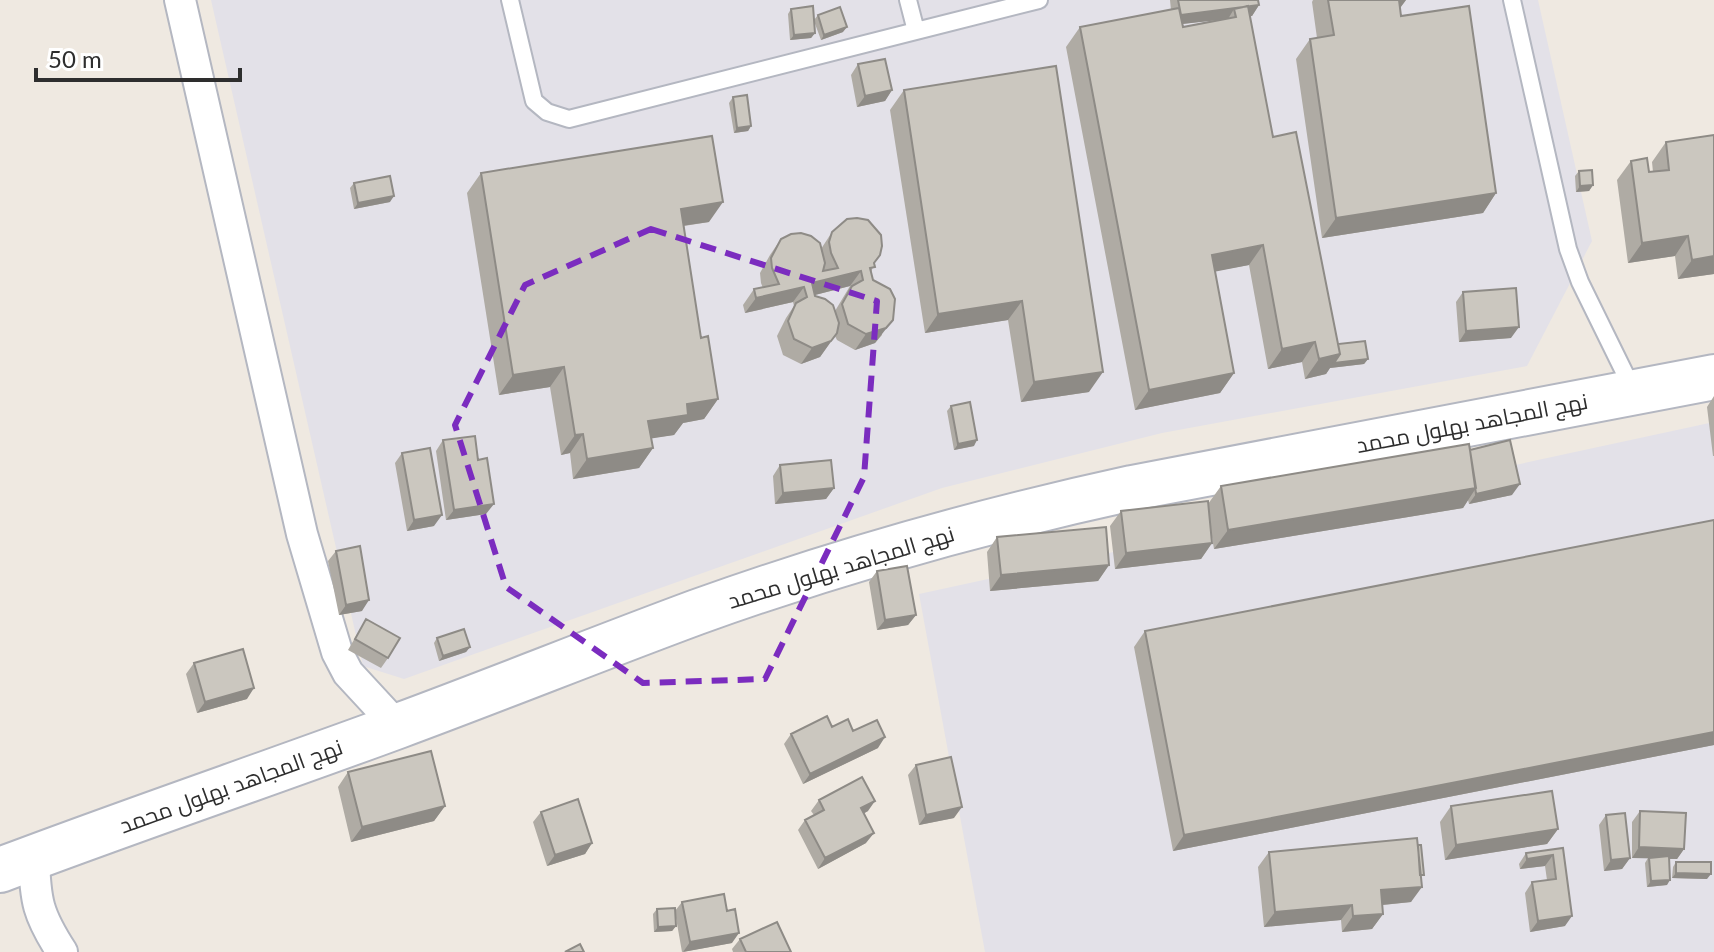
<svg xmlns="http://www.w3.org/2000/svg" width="1714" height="952" viewBox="0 0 1714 952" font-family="Lato,Cairo,sans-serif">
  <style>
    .industrial { fill: #e3e1e8 }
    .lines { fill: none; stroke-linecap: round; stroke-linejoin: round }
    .lane-casing { stroke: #b4b7c1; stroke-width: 20 }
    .street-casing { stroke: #b4b7c1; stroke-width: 34 }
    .secondary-casing { stroke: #b4b7c1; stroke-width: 48 }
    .lane { stroke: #fff; stroke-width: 16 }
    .street { stroke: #fff; stroke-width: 30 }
    .secondary { stroke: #fff; stroke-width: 44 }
    .wall { fill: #afaba4; fill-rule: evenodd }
    .shaded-wall { fill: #8e8b86 }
    .building { fill: #cbc7bf; stroke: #8e8b86; stroke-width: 2 }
    .marked { fill: none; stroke: #7b2cbf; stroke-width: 6; stroke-dasharray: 16 10; stroke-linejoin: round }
    .labels { text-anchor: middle; stroke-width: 6; stroke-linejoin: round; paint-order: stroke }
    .street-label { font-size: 22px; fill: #2e2e2e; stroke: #fff }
  </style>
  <rect width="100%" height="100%" fill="#efe9e1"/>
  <path class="industrial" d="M211,0H1538L1592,241L1527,366L1162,433L942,488L404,679L363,666Z
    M1714,422V952H985L919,594Z"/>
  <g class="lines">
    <defs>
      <path id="lane" d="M510,0L534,101L547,112L569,119L916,31L908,0
        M1512,0L1568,249L1580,282L1633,390
        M916,31L1039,0"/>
      <path id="street" d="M180,0L302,534L337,652L348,673L397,726
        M34,857C35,901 38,915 62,952"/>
      <path id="secondary" d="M0,870C132,820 265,775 398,726C498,689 597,649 697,612C839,561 985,520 1132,488L1714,377"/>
    </defs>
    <use href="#lane" class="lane-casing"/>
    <use href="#street" class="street-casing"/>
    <use href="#secondary" class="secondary-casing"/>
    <use href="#lane" class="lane"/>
    <use href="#street" class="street"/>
    <use href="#secondary" class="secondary"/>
  </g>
  <path class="wall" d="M1170,0H1258L1259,5L1252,16H1250L1273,137L1338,344L1368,359L1364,364L1330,368L1326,374L1305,379L1302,362L1268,369L1249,265L1215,271L1234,373L1220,393L1135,410L1066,47L1080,27L1171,10ZM1215,20L1183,27L1182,24Z
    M1313,0H1406L1400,8L1401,16L1496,193L1483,213L1322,238L1296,59L1310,39L1317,38L1312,2Z
    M791,9L814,20L818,15L843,32L821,40L814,21L815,33L811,38L790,40L788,14Z
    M858,64L892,90L885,101L857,107L851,75Z
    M904,90L1089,392L1021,402L1008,320L925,333L890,110Z
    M733,97L751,126L748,131L734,133L729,103Z
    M1714,135V274L1678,279L1675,256L1628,263L1617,180L1631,161L1649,172H1653L1652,162L1666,142Z
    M1579,171L1593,185L1589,191L1576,192L1575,176Z
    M481,173L709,222L684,226L701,338L718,399L704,419L683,423L674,435L651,438L653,448L639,468L573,479L570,453L561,455L550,387L499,395L467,193Z
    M354,183L390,202L354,209L350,188Z
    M832,232L874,263L871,273L882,335L875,343L855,350L837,340L835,336L820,357L801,364L783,355L777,336L786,318L794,306L793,302L745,313L743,305L754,289L763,288L761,283L760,273L770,255L781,239L821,249ZM850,286L835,311L815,295Z
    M1463,292L1511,338L1459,342L1456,302Z
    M1714,396V456H1713L1707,407Z
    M951,406L974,446L954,450L947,411Z
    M443,440L486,514L446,520L436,451Z
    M1470,450L1512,495L1469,504L1468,500L1463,508L1214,549L1211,531L1212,543L1201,559L1115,569L1110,526L1121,511L1208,504L1221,486Z
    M402,453L434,526L407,531L395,463Z
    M780,465L834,488L826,499L775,504L773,476Z
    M1714,520V745L1173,851L1134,647L1145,631Z
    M997,537L1109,565L1098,581L990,591L987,552Z
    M336,551L362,611L339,615L328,561Z
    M877,571L916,615L908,625L877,630L869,582Z
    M366,619L388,658L381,668L348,650Z
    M437,638L470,647L466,652L439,661L434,643Z
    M194,663L247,699L197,713L186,674Z
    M832,727L853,731L878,748L803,784L784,744L791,734Z
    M916,765L954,818L919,825L908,775Z
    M348,772L445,806L434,821L351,842L338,787Z
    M819,800L868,811L863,814L866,843L818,869L798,830L805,820L814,815L811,811Z
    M1451,806L1558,829L1547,844L1445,860L1440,822Z
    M1640,811L1684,849L1677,859H1669L1667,885L1647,887L1645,863L1648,858H1632V822Z
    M541,812L592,843L585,854L547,866L533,822Z
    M1606,815L1630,858L1622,869L1604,871L1599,825Z
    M1563,848L1565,926L1530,932L1525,893L1532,882L1547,880L1545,866L1520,869L1519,864L1526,853Z
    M1269,852L1421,879L1411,902L1383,905V914L1372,929L1342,932L1341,920L1264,927L1258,867Z
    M1676,862L1707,879L1672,878L1673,867Z
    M682,902L732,943L682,952L676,918V926L672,931L654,932L653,914L657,909L675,911Z
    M740,939L791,952H733L732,949Z"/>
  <path class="shaded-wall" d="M1391,0H1406L1400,8Z
    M1259,5L1252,16L1235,18L1234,9L1228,19L1173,25L1180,15Z
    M847,27L843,32L821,40L824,35Z
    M815,33L811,38L790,40L794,35Z
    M892,90L885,101L857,107L865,96Z
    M751,126L748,131L734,133L737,128Z
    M1593,185L1589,191L1576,192L1580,186Z
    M1496,193L1483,213L1322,238L1336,218Z
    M394,196L390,202L354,209L358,203Z
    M723,202L709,222L667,228L681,209Z
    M1688,236L1675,256L1628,263L1642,243Z
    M1263,245L1249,265L1198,275L1212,255Z
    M1714,256V274L1678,279L1692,260Z
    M861,271L850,286L807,297L812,283Z
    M804,287L793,302L745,313L756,298Z
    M1022,301L1008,320L925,333L938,314Z
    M893,320L875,343L855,350L866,334Z
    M1519,327L1511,338L1459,342L1466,331Z
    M837,333L820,357L801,364L812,348Z
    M1315,342L1302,362L1268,369L1282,349Z
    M1340,354L1368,359L1364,364L1330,368L1326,374L1305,379L1319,359Z
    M564,367L550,387L499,395L513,375Z
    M1103,372L1089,392L1021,402L1034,382Z
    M1234,373L1220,393L1135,410L1149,390Z
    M718,399L704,419L683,423L674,435L635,441L648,421L687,404Z
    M583,434L570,453L561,455L575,435Z
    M977,440L974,446L954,450L958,444Z
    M653,448L639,468L573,479L587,459Z
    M1520,484L1512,495L1469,504L1476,494Z
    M834,488L826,499L775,504L783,493Z
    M1476,488L1463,508L1214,549L1228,530Z
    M494,504L486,514L446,520L454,510Z
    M442,515L434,526L407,531L414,520Z
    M1212,543L1201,559L1115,569L1126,553Z
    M1109,565L1098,581L990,591L1001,575Z
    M369,600L362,611L339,615L346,605Z
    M916,615L908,625L877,630L885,620Z
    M470,647L466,652L439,661L443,656Z
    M254,688L247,699L197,713L205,702Z
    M1714,732V745L1173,851L1184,835Z
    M885,737L878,748L803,784L810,774Z
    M875,801L868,811L853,819L861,808Z
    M445,806L434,821L351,842L362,827Z
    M962,807L954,818L919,825L926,815Z
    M1558,829L1547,844L1445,860L1456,845Z
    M874,833L866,843L818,869L825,858Z
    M592,843L585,854L547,866L555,855Z
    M1639,847L1684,849L1677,859L1632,858Z
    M1553,855L1545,866L1520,869L1527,859Z
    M1630,858L1622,869L1604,871L1611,860Z
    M1676,873L1711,874L1707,879L1672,878Z
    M1670,880L1667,885L1647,887L1651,881Z
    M1422,887L1411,902L1371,906L1381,890Z
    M1352,905L1341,920L1264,927L1275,912Z
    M1383,914L1372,929L1342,932L1353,916Z
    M1572,916L1565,926L1530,932L1538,921Z
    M676,926L672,931L654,932L658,927Z
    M739,933L732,943L683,952L690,942Z"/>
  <path class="building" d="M1178,0H1258L1259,5L1181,15Z
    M1328,0H1399L1401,16L1469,6L1496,193L1336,218L1310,39L1334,35Z
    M813,6L815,33L794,35L791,9Z
    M1248,6L1273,137L1296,132L1340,354L1319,359L1315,342L1282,349L1263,245L1212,255L1234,373L1149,390L1080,27L1179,8L1183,27L1236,17L1234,9Z
    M840,7L847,27L824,35L818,15Z
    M885,59L892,90L865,96L858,64Z
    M1056,66L1103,372L1034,382L1022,301L938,314L904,90Z
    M747,95L751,126L737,128L733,97Z
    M1714,135V256L1692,260L1688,236L1642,243L1631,161L1647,158L1649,172L1669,170L1666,142Z
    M712,136L723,202L681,209L701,338L708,336L718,399L687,404L688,415L648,421L653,448L587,459L583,434L575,435L564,367L513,375L481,173Z
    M1592,170L1593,185L1580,186L1579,171Z
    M390,176L394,196L358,203L354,183Z
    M857,218L868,220L881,235L882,246L880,255L874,263L875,267L870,268L873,280L890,289L895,299L893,320L886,328L866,334L848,324L842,304L852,286L863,280L861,271L812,283L815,296L825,299L833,305L839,323L837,333L831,341L812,348L794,339L788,321L796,303L807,297L804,287L756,298L754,289L779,284L772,268L771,258L781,239L791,234L801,233L811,236L820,243L825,263L823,271L838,268L831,253L829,242L832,232L847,219Z
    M1516,288L1519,327L1466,331L1463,292Z
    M1365,341L1368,359L1334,363L1340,354L1338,344Z
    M970,402L977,440L958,444L951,406Z
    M475,436L478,460L487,458L494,504L454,510L443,440Z
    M1510,440L1520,484L1476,494L1470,450Z
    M1469,444L1476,488L1228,530L1221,486Z
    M430,448L442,515L414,520L402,453Z
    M831,460L834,488L783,493L780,465Z
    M1208,501L1212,543L1126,553L1121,511Z
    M1714,520V732L1184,835L1145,631Z
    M1106,527L1109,565L1001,575L997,537Z
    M360,546L369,600L346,605L336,551Z
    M907,566L916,615L885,620L877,571Z
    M366,619L400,638L388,658L355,639Z
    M464,629L470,647L443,656L437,638Z
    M243,649L254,688L205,702L194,663Z
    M827,716L832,727L848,719L853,731L877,720L885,737L810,774L791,734Z
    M431,751L445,806L362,827L348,772Z
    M951,757L962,807L926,815L916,765Z
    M862,777L875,801L861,808L874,833L825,858L805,820L824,810L819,800Z
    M1552,791L1558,829L1456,845L1451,806Z
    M578,799L592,843L555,855L541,812Z
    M1640,811L1686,813L1684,849L1639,847Z
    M1625,813L1630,858L1611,860L1606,815Z
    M1417,838L1422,887L1381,890L1383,914L1353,916L1352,905L1275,912L1269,852Z
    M1418,845H1421L1424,875H1420Z
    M1563,848L1572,916L1538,921L1532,882L1556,879L1553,855L1527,859L1526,853Z
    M1669,856L1670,880L1651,881L1649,858Z
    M1676,862H1711V874L1676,873Z
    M724,894L727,911L735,909L739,933L690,942L682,902Z
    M675,908L676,926L658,927L657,909Z
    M777,922L791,952H746L740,939Z
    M580,944L584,952H565Z"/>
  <path class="marked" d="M651,229L877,301L864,477L765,679L643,683L506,587L455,425L525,285Z"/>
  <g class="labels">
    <g class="street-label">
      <text transform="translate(1472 423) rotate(-11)" y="8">نهج المجاهد بهلول محمد</text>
      <text transform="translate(841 567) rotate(-17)" y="8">نهج المجاهد بهلول محمد</text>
      <text transform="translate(231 786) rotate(-20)" y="8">نهج المجاهد بهلول محمد</text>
    </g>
  </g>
  <path d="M36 68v12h204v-12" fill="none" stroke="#2e2e2e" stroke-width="4"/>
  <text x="48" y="68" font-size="24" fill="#2e2e2e" stroke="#ffffff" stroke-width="6" paint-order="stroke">50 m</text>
</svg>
